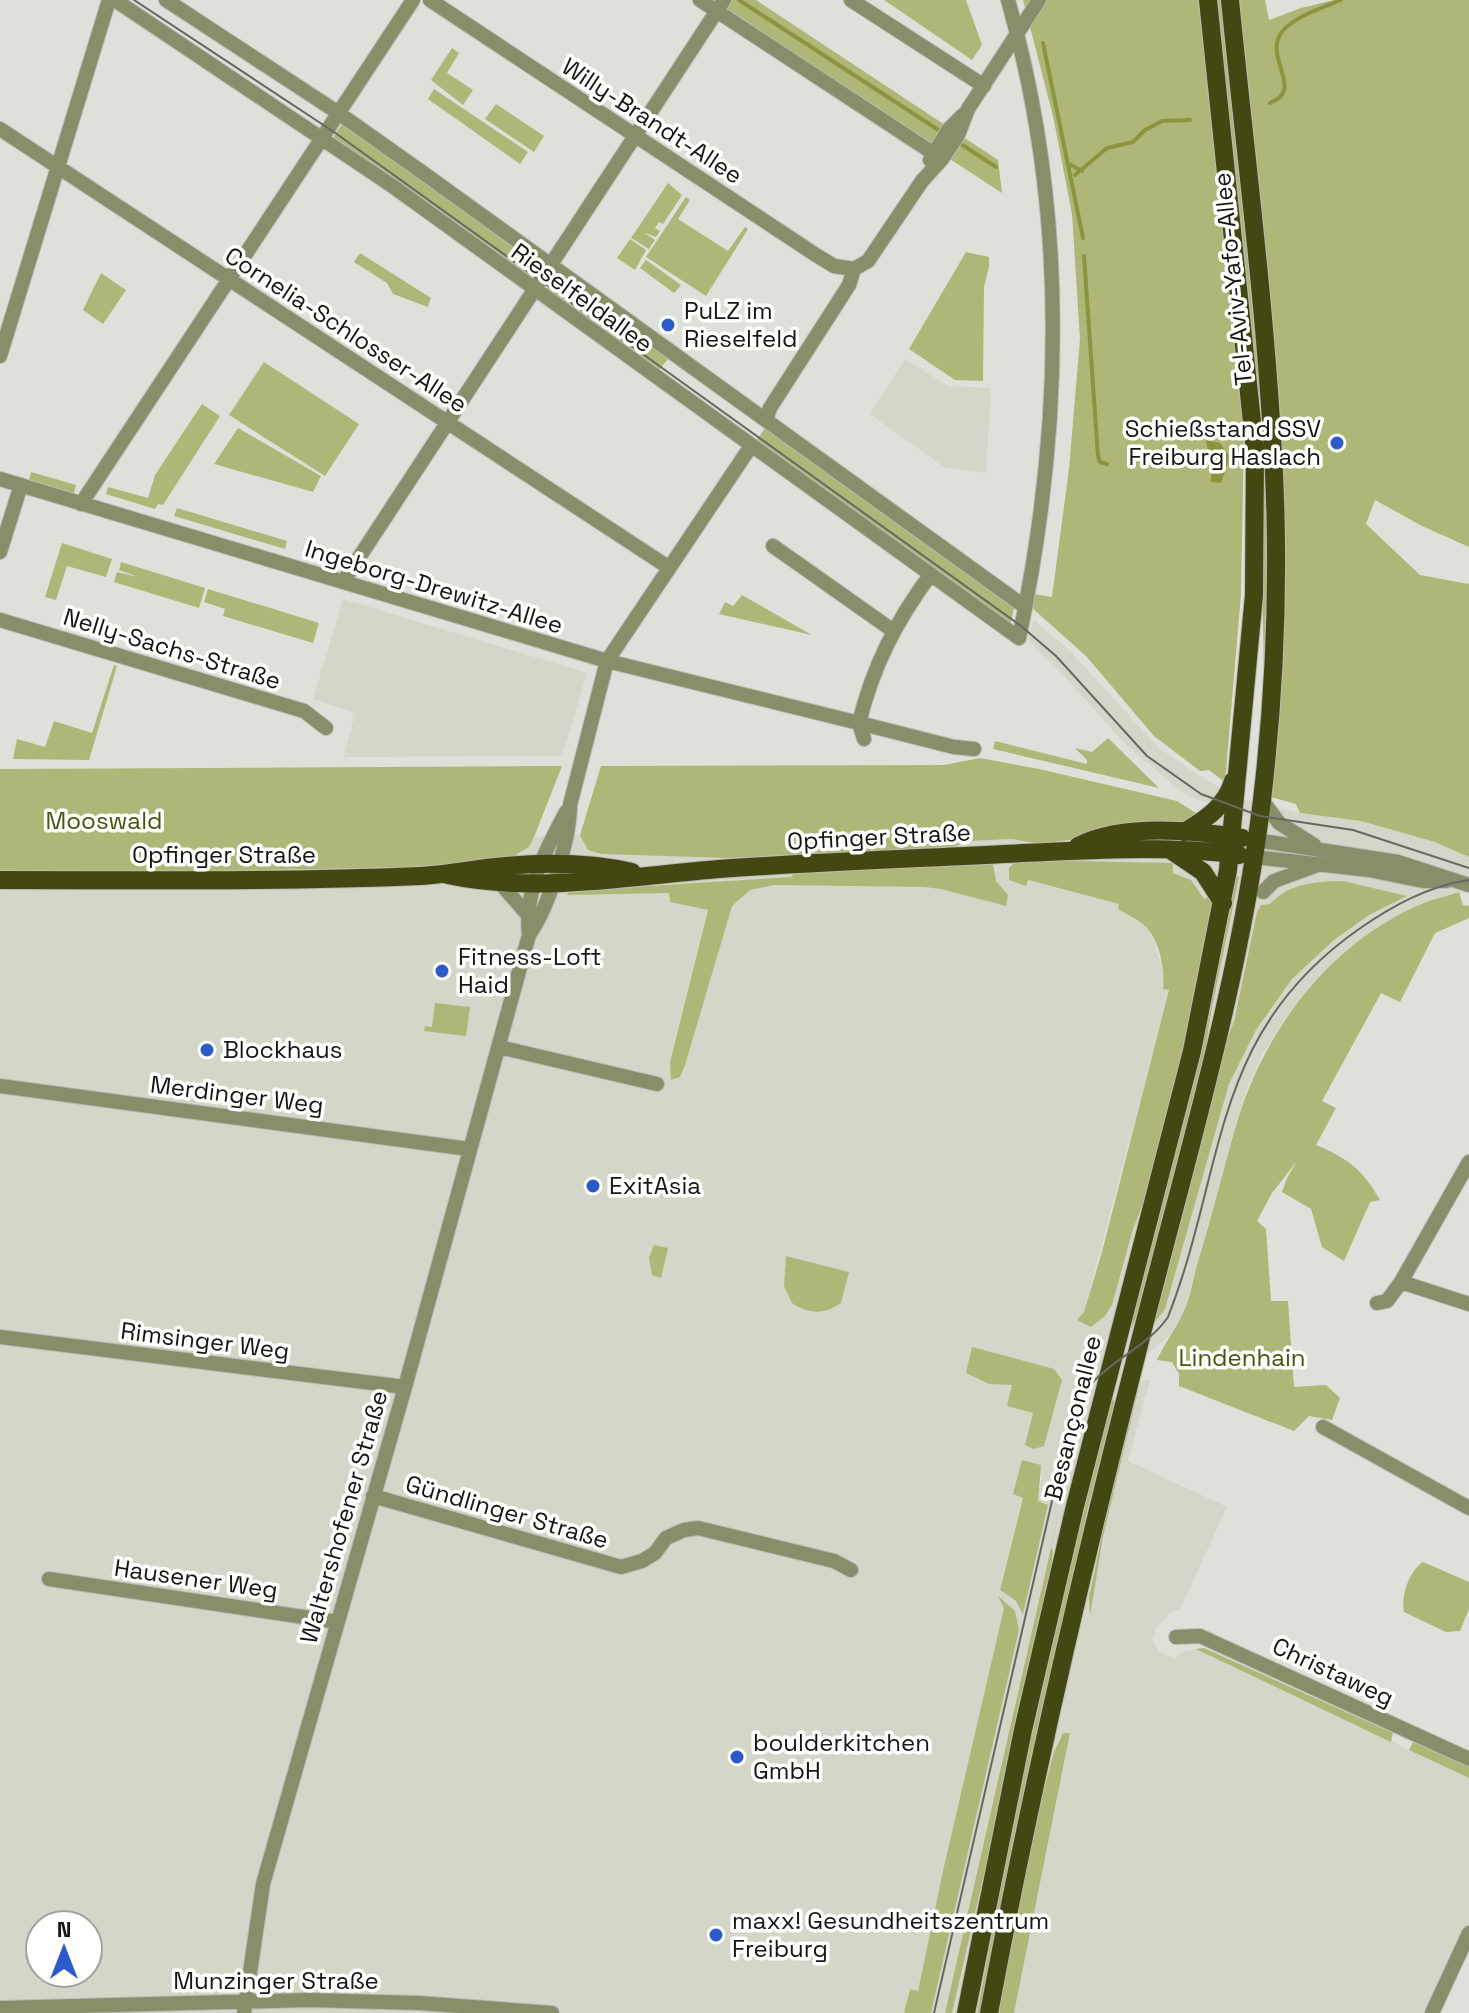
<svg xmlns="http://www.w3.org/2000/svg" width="1469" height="2013" viewBox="0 0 1469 2013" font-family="'Space Grotesk',sans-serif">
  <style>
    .built { fill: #d3d6c8; fill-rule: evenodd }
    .green { fill: #aeb778 }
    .water { fill: #8b953f }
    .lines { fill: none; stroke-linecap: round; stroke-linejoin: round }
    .stream { stroke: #8b953f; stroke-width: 4 }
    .minor-casing { stroke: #bbbbb6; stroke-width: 16 }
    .major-casing { stroke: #bbbbb6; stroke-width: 20 }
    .minor { stroke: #888d6a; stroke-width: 14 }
    .major { stroke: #434812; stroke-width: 18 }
    .tram { stroke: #676864; stroke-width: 2 }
    .poi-dot { fill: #2e59c8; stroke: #fffffe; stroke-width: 3 }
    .labels { text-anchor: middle; stroke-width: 7; stroke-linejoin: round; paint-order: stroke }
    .street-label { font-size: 24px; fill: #151513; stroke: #fffffe }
    .poi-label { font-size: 24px; fill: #151513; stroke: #fffffe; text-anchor: start }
    .park-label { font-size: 24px; fill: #4b5111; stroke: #fffffe }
  </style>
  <rect width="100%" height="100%" fill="#dfe0da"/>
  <path class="built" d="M905,359L948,386L991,388L986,473L944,467L870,414Z
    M343,599L587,673L562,756L344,757L355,713L313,699Z
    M1034,620L1071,652L1159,748L1209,782L1246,800L1300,813L1361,821L1435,842L1469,857V891L1421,904L1372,933L1348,951L1309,988L1284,1020L1262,1055L1247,1089L1235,1127L1184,1311L1169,1336L1141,1359L1137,1382L1150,1380L1128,1461L1227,1507L1180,1609L1171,1612L1156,1628L1153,1640L1159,1652L1175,1658L1179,1653L1196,1649L1469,1778V1948L1441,2013H1014L1070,1734L1059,1737L1039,1809L1082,1536L1115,1401L1108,1399L1001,1867L991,1940L977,2013H952L1049,1592L1053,1551L1050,1550L945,2013H931L1019,1630L999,1598L1004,1608L943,1871L918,1992L909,1989L904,2013H0V890L71,888L0,873L517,854L529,847L534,837L580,835L588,850L729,858L950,848L969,841L1012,839L1039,844L1175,827L1214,803L1199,801L1182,792L1127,746L1056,667L1028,640ZM1057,860L1082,863L1173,864V874L1185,877L1204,899L1150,1186L1091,1327L1084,1312L1169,990L1163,989L1165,978L1154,941L1146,927L1118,909L1120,904L1008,876L1011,864ZM995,865L996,881L1008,895L924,887L774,885L750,889L732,905L672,1080L670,1061L708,910L670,902L669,893L567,894L569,891ZM1238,877L1208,1033L1140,1310L1127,1336ZM1343,881L1406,896L1369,915L1334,940L1292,979L1256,1030L1229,1084L1189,1225L1257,912L1261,905L1270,904L1294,886ZM1138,1391L1103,1537L1091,1601L1090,1590L1100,1545L1102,1514ZM1042,1472L1038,1501L1047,1505L1022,1612L1010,1595L1000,1589L1023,1497ZM40,1925H88V1973H40Z"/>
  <path class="green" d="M706,0H756L998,160L1002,193Z
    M884,0H966L982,45L972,60Z
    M1023,0H1202L1244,432L1241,594L1225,782L1209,770L1200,771L1154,736L1086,656L1031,607L1034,594L1052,597L1069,469L1080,339L1072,214L1053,116Z
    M1213,0H1220L1226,26L1266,453L1270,607L1256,794L1254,793L1264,675L1262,580Z
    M1236,0H1265L1269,20L1301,8L1334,0H1469V547L1422,526L1375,500L1366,524L1420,575L1469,584V857L1435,842L1361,821L1300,813L1296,804L1271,797L1279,649Z
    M452,48L459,53L447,73L473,90L463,105L431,80Z
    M434,89L528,152L520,164L428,99Z
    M496,104L544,136L534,152L485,119Z
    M344,121L540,262L528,280L332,139Z
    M668,183L682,195L663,224L659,222L655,228L660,231L656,237L645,233L655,240L649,249L631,238Z
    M686,197L690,200L678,219L728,251L745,227L748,229L706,296L646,257Z
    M630,239L646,250L635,270L617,258Z
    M966,252L989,257V267L984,287L983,381L955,380L909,349Z
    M360,253L431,298L428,307L393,294L387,283L354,262Z
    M646,260L681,285L674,293L640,268Z
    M101,273L126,290L103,324L83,310Z
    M557,274L670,356L657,373L545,292Z
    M264,362L359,424L325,476L229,415Z
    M202,404L220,416L163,505L158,504L155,509L106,494L108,487L148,498L155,475Z
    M767,425L1015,604L1010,626L755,443Z
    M238,428L321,476L313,492L214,464Z
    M31,472L76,485L74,493L29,480Z
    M177,508L287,541L285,549L174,516Z
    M62,543L112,559L106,577L67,566L56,600L45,597Z
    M121,562L205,588L199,608L114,582L117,572L138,577L119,570Z
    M208,589L319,623L313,643L223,616L225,609L204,602Z
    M742,595L812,635L719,614L725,602L733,606Z
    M114,665L117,666L89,760L13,759L17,739L45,747L54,721L92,733Z
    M1108,738L1159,788L993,749L995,741L1087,764V760L1075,748L1092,752Z
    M980,758L1039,769L1177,801L1202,817L1190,824L1039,844L1012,839L969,841L950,848L729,858L602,854L588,850L580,835L601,766L944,765Z
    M562,766L534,837L529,847L517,854L515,860L457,866L177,872L0,873V769Z
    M1017,860L1173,863V873L1191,880L1204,899L1213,896L1215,906L1202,975L1150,1186L1133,1229L1112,1305L1105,1316L1091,1327L1077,1320L1084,1312L1102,1252L1169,990L1163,989C1165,970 1160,942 1146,927C1139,920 1127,915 1118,909L1119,904L1028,880L1026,886L1009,880V868Z
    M993,863L996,881L1008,895L1006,906L941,889L924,887L774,885L750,890L732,906L685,1065L680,1077L671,1080L670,1062L708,910L670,902L669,893L567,895L569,891L791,877L798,869Z
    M1235,876L1239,877L1211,1013L1202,1072L1140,1310L1127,1337Z
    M1343,881L1407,896L1369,915L1334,940L1292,979L1256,1030L1229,1084L1165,1309L1149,1330L1218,1065L1234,1021L1257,912L1261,905L1270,904C1291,882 1315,882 1343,881Z
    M1459,892L1463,905L1469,906V918L1435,933L1400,1002L1381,993L1322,1101L1336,1108L1316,1145C1349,1159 1362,1169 1380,1200L1370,1202L1344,1261L1322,1247L1311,1209L1282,1192L1287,1178L1297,1161L1272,1193L1257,1221L1266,1229L1271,1301H1288L1294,1387L1326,1385L1340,1398L1332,1420L1309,1416L1294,1431L1179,1386V1374L1172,1362L1157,1360C1165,1343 1176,1328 1184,1311C1190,1297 1193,1280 1197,1265C1211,1220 1222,1174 1235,1129C1262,1033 1329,942 1424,903C1436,898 1448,896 1459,892Z
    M435,1003L470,1007L466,1036L424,1031L425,1026L432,1027Z
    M654,1245L668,1248L661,1278L652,1275L649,1258Z
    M786,1256L849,1272L841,1303C825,1315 808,1314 792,1303L784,1286Z
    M972,1347L1054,1369L1062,1380L1044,1446L1034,1449L1025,1445L1033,1413L1007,1406L1012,1385L989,1384L966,1373Z
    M1133,1391H1138L1103,1537L1090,1616L1089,1597L1100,1545L1102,1514Z
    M1108,1399L1115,1401L1087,1512L982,2013H977L991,1940L1001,1867Z
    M1022,1460L1041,1465L1038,1501L1048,1505L1023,1614L1015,1600L1000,1590L1023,1498L1013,1494Z
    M1060,1508L1051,1549L1053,1550L1049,1592L952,2013H945Z
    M1423,1562L1469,1582V1609L1460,1631L1446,1632L1404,1612C1401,1596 1409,1571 1423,1562Z
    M998,1596L1015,1611L1019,1630L931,2013H904L910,1989L918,1991L943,1871L1004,1608Z
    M1204,1648L1393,1733L1391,1742L1196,1649Z
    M1063,1733H1070L1014,2013H995L1039,1809L1054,1752Z
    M1413,1742L1469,1767V1778L1409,1750Z"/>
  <path class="water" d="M1206,440L1220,443L1230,457L1221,483L1211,482V467Z"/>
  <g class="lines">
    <path class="stream" d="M739,0L943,133
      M1043,43L1083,238
      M1270,103C1305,90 1264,59 1281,33C1291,18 1324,7 1341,0
      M958,142L996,167
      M1067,163L1082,171
      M1075,175L1107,148L1133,142L1145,130L1162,121L1190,120
      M1084,256L1098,456L1100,462L1107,464"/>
    <defs>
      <path id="minor" d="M115,0L391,185L1019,638C1064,425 1068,211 1008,0
        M166,0L337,112L426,175L1025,607
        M430,0L816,255L834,266L854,269
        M700,0L933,153
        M851,0L984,86
        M0,129L668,567
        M930,160L948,130L963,115
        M0,356L109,0
        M766,420L770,408L849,285L854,269L868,261L922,181L942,159L958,135L968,109L1039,0
        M0,479L607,661L859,723L864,739
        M81,504L413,0
        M773,546L892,630
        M0,552L21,485
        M931,574C896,621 873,666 859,723L954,747L974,749
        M343,582L724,0
        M0,620L304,711L326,728
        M1262,800L1279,823L1314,845
        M1256,840L1398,862L1469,885
        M1254,857L1369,870L1423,881H1446
        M500,883L527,914
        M1263,892L1274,881L1315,866
        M529,935C524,890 545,851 566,812
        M499,1047L657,1084
        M0,1086L469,1149
        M1401,1282L1469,1304
        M1377,1303L1387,1301L1401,1282L1469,1162
        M0,1337L405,1387
        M1323,1427L1469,1508
        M373,1496L621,1567L642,1561L655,1553L666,1538L684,1530L698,1528L834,1561L851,1570
        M49,1579L337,1622
        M1176,1637L1200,1636L1469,1759
        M0,2008L309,2000L419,2003L552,2013
        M244,2013L263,1884L405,1387L529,935C549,907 570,839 570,805L607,661L751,446
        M1432,2013L1469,1933"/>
      <path id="major" d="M1184,832C1205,820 1226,806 1233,781
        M1078,846C1123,823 1193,830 1242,838
        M1172,851L1203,872L1223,903
        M448,875C536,894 631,876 719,869C814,862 909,859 1004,854C1082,851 1161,844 1239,855
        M0,880C140,880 280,882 420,876C443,875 464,871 486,868C535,862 583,861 632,872
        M966,2013L1023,1730L1075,1506L1192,1051L1228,870L1254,595L1255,451L1208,0
        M989,2013C1030,1794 1080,1577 1135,1361C1181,1175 1239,990 1262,800C1277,674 1280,546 1271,420C1262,280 1244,140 1230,0"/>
    </defs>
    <use href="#minor" class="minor-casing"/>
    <use href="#major" class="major-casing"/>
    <use href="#minor" class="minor"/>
    <use href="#major" class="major"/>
    <path class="tram" d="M134,0L334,132L1021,626L1056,656L1147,756L1201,794L1260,816L1353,830L1469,868
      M934,2013L1052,1501C1061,1463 1065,1413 1092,1383C1115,1358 1149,1345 1168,1317C1227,1166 1209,1034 1359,929C1392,906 1428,886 1469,880"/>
  </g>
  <g class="poi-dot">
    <circle cx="668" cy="325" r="8"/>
    <circle cx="1337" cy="443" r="8"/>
    <circle cx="442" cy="971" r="8"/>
    <circle cx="207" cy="1050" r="8"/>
    <circle cx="593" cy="1186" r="8"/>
    <circle cx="737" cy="1757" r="8"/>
    <circle cx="716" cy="1935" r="8"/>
  </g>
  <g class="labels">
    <g class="street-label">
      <text transform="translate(652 121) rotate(33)" y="8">Willy-Brandt-Allee</text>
      <text transform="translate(1233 279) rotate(-96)" y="8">Tel-Aviv-Yafo-Allee</text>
      <text transform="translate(582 298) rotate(36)" y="8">Rieselfeldallee</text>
      <text transform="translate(346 330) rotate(33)" y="8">Cornelia-Schlosser-Allee</text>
      <text transform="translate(434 587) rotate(17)" y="8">Ingeborg-Drewitz-Allee</text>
      <text transform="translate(172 649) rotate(17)" y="8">Nelly-Sachs-Straße</text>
      <text transform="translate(879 837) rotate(-3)" y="8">Opfinger Straße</text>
      <text x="224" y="863">Opfinger Straße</text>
      <text transform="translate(237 1095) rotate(7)" y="8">Merdinger Weg</text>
      <text transform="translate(205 1341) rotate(7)" y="8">Rimsinger Weg</text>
      <text transform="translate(1073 1418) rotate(-76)" y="8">Besançonallee</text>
      <text transform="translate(507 1512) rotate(16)" y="8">Gündlinger Straße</text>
      <text transform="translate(344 1517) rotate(-74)" y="8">Waltershofener Straße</text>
      <text transform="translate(196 1579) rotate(8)" y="8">Hausener Weg</text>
      <text transform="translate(1333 1672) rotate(25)" y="8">Christaweg</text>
      <text x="276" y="1989">Munzinger Straße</text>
    </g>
    <g class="poi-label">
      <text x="684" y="319">PuLZ im<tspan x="684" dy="28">Rieselfeld</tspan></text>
      <text x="1321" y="437" text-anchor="end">Schießstand SSV<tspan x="1321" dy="28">Freiburg Haslach</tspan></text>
      <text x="458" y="965">Fitness-Loft<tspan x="458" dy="28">Haid</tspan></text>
      <text x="223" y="1058">Blockhaus</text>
      <text x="609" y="1194">ExitAsia</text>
      <text x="753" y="1751">boulderkitchen<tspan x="753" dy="28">GmbH</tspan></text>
      <text x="732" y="1929">maxx! Gesundheitszentrum<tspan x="732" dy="28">Freiburg</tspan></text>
    </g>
    <g class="park-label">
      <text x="104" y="829">Mooswald</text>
      <text x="1242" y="1366">Lindenhain</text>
    </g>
  </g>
  <g transform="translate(64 1949)"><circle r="38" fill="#fffffe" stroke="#a1a1a0" stroke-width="2"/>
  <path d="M0-6L14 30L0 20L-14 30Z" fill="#2e59c8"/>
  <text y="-12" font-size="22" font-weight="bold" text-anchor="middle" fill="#151513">N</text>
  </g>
</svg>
